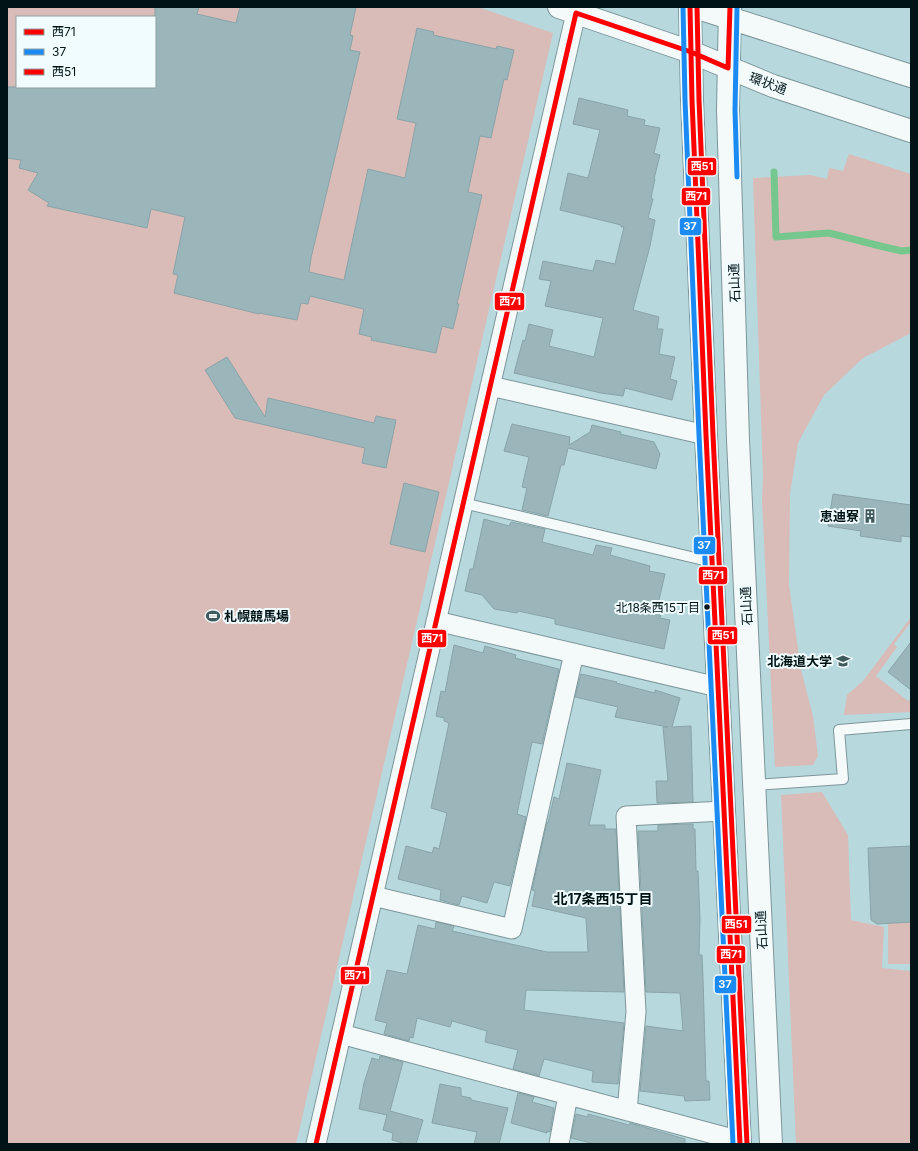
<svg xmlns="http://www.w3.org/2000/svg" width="918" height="1151" viewBox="0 0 918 1151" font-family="Inter,'Noto Sans JP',sans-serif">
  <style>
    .green { fill: #d9bbb8; fill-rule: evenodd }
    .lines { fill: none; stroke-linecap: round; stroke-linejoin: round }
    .stream { stroke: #76c78d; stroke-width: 7 }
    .building { fill: #9bb6ba; stroke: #89a4a8 }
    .lane-casing { stroke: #7c969a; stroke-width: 12 }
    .street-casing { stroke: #7c969a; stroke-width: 21 }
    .secondary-casing { stroke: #7c969a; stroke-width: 24 }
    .lane { stroke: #f4f9fa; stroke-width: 10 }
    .street { stroke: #f4f9fa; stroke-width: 19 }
    .secondary { stroke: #f4f9fa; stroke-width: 22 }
    .bus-1-casing { stroke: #f0fcfe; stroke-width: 8 }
    .bus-2-casing { stroke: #f0fcfe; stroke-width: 8 }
    .bus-3-casing { stroke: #f0fcfe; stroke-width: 8 }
    .bus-1 { stroke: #f00; stroke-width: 5 }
    .bus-2 { stroke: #1c8af3; stroke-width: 5 }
    .bus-3 { stroke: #f00; stroke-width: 5 }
    .bus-dot { fill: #001418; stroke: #f0fcfe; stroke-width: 1.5 }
    .labels { text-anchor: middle; stroke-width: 4; stroke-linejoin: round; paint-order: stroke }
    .bus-label { font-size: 12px; fill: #001418; stroke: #f0fcfe; text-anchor: end }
    .street-label { font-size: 13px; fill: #001418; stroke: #f0fcfe }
    .poi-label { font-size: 13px; font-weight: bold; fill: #001418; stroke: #f0fcfe; text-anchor: end }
    .neighbourhood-label { font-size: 14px; font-weight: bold; fill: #001418; stroke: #f0fcfe }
    .line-badge { stroke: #f0fcfe; stroke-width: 1.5 }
    .badge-label { font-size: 11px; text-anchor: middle; font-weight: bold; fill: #fff }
  </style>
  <rect width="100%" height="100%" fill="#b7d9de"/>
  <path class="green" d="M7,7H478L553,33L296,1144H7ZM17,17H155V87H17Z
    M849,154L911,174V333L863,358L824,395L798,443L790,494L789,585L801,670L813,716L818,756L813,765L775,767L762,500L763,476L753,178L810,175L827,179L829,168L843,171Z
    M911,617V622L894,644L897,647L876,676L908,701L911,698V712L844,715L847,695L863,681Z
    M822,792L848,835L851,920L884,927L882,968L911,971V1144H796L781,795Z
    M911,922V964H888V923Z"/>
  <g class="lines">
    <path class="stream" d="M774,172L776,237L829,233L884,247L902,251L911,250"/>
  </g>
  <path class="building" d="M155,7H199L197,14L236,23L240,7H356L350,35L353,36L350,50L360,52L311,258L309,272L344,280L368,169L405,178L416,123L397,119L417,28L434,32L433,35L496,49L497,46L514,50L507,80L504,79L491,138L480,136L468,192L482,195L457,304H459L453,329L442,326L436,353L371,340L372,337L359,334L364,309L310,296L308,304L301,303L297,320L259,313V314L174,293L178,275L173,274L185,217L151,209L147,228L47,206L49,203L28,190L38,173L19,168L21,160L7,158V87H155Z
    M579,98L628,110L627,116L645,120L644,125L660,128L654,153L660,155L654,179H655L651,198L653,199L648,218L655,220L650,246L633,310L659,317L657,329H663L659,354L675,357L670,379L677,381L672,400L625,388L623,396L601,393L514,373L523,340L525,341L529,324L553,330L549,346L594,357L603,318L545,306L551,281L539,279L543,261L593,271L596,260L615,264L624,227H621V225L560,210L568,173L588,178L600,130L573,124Z
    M227,357L265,417L268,398L374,423L376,416L396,420L386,468L362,463L365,448L235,418L205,370Z
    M512,424L570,437L569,445L590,432L592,425L621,432L620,434L654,442L660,454L656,469L568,448L564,465H561L548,516L522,510L527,488L522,487L529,457L504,451Z
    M404,483L439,492L425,552L390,544Z
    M833,494L911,505V537L901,536V542L860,536L861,531L828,526Z
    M484,519L509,526L511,522L545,529L542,542L593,555L596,545L612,548L610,555L650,566L649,571L665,574L656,613L661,614L660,618L670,620L664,649L555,624V619L518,611L517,613L494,609L482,595L465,591L470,569H473Z
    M911,642V690L888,672Z
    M454,645L483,653L485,646L516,655L515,658L559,669L542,744L532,742L517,814L526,817L510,886L494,882L487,903L462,896L459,905L440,900L441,890L398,879L406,846L432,853L434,847L439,849L447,813L431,808L449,723L444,721V718L436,716L441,691L445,692Z
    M581,674L617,682L616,683L655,693V690L680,698L672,727L691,726L693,802L657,803L656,781H668L663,727H668L615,717L618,707L575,697Z
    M567,763L601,770L589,825H605V829H616L624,992L526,990L524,1010L624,1023L618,1084L592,1082L593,1071L544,1059L539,1076L513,1069L518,1050L485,1042L487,1031L452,1021L450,1027L417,1018L413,1038L410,1037L409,1041L384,1034L387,1023L375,1020L387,970L407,974L418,925L435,929L436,922L454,926L452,931L547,952H588L586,918L532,906L535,891L532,890L547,822L548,823L554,797L559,799Z
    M693,824V829H695L696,871H698L700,919L699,955H702L703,978L706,1081H709L710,1100L685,1101L684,1096L640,1091L646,1026L683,1031L680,993L646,992L638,831H658V825Z
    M911,846V922L877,924L871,920L868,848Z
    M380,1056L403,1062L390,1111L423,1120L416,1144H406L392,1140L393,1133L383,1130L387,1115L359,1109L364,1083L372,1058L379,1060Z
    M440,1084L461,1088V1096L471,1098V1100L508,1108L499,1144H474L477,1132L432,1123Z
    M518,1093L534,1097L532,1102L554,1108L550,1132L547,1131V1133L511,1123Z
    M576,1114L588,1117V1114L629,1125L630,1123L685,1139V1144H595L571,1138Z"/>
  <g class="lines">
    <defs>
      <path id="lane" d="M463,503L712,562
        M755,785L843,779L839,730L911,724"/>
      <path id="street" d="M490,386L706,435
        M436,621L718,687
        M373,896L512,929L574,653
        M341,1034L740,1141
        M627,1111L636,1012L626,816L724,811
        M316,1144L576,13
        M559,1144L568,1095"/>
      <path id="secondary" d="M559,7L691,52L773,86L911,131
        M690,7L692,100L706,435L740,1144
        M695,7L911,76
        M730,7L728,110L738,440L771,1144"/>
    </defs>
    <use href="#lane" class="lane-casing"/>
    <use href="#street" class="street-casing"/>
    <use href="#secondary" class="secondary-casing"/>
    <use href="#lane" class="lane"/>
    <use href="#street" class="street"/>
    <use href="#secondary" class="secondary"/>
    <defs>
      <path id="bus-1" d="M690,7L692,100L706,435L740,1144
        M316,1144L576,13L691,52L728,68L730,7"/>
      <path id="bus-2" d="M683,7L685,100L699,435L733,1144
        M737,177L735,110L737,7"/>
      <path id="bus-3" d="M697,7L699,100L713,435L747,1144"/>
    </defs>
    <use href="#bus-1" class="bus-1-casing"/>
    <use href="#bus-2" class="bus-2-casing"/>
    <use href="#bus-3" class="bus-3-casing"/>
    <use href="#bus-1" class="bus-1"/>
    <use href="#bus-2" class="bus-2"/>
    <use href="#bus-3" class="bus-3"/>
  </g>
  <defs>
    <symbol id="building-bare" viewBox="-9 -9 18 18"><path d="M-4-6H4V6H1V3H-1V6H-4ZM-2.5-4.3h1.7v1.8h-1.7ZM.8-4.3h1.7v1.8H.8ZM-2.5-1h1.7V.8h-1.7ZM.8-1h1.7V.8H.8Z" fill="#40595d" stroke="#f0fcfe" stroke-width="2.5" paint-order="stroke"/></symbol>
    <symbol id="stadium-bare" viewBox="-9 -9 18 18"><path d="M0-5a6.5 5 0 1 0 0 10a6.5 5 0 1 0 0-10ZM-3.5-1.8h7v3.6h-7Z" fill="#40595d" stroke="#f0fcfe" stroke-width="2.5" paint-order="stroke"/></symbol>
    <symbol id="university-bare" viewBox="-9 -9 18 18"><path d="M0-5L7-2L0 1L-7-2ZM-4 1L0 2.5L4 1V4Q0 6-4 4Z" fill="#40595d" stroke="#f0fcfe" stroke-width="2.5" paint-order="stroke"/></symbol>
  </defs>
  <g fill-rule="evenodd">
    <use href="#building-bare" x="860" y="506" width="20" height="20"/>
    <use href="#stadium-bare" x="203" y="606" width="20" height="20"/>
    <use href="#university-bare" x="833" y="651" width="20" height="20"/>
  </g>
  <circle class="bus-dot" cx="707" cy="607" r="3.5"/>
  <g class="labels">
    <g class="bus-label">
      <text x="700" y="612">北18条西15丁目</text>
    </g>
    <g class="street-label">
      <text transform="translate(768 83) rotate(20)" y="5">環状通</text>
      <text transform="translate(734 283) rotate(-92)" y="5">石山通</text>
      <text transform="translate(746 606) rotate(-93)" y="5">石山通</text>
      <text transform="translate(761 930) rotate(-93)" y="5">石山通</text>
    </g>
    <g class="poi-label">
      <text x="859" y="521">恵迪寮</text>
      <text x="224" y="621" text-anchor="start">札幌競馬場</text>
      <text x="832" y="666">北海道大学</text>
    </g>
    <g class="neighbourhood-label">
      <text x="603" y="904">北17条西15丁目</text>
    </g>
  </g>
  <g class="line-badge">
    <rect x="687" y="157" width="30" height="19" rx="4" fill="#f00"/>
    <rect x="681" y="187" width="30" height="19" rx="4" fill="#f00"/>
    <rect x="679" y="217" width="23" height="19" rx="4" fill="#1c8af3"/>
    <rect x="494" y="292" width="31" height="19" rx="4" fill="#f00"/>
    <rect x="693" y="536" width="23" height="19" rx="4" fill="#1c8af3"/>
    <rect x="698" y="566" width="30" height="19" rx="4" fill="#f00"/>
    <rect x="707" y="626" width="31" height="19" rx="4" fill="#f00"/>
    <rect x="417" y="629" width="30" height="19" rx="4" fill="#f00"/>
    <rect x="721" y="915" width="31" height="19" rx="4" fill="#f00"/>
    <rect x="716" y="945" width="30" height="19" rx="4" fill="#f00"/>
    <rect x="340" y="966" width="30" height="19" rx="4" fill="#f00"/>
    <rect x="714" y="975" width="23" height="19" rx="4" fill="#1c8af3"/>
  </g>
  <g class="badge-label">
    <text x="702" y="170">西51</text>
    <text x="696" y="200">西71</text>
    <text x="690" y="230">37</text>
    <text x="510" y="305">西71</text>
    <text x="704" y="549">37</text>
    <text x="713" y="579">西71</text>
    <text x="723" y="639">西51</text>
    <text x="432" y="642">西71</text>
    <text x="736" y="928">西51</text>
    <text x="731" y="958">西71</text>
    <text x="355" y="979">西71</text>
    <text x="725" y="988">37</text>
  </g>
  <rect width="918" height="1151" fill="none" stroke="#001418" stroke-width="16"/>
  <rect x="16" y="16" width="140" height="72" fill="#f0fcfe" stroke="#909fa2"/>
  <rect x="24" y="29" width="20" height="6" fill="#ff0000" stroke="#909fa2"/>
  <text x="52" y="36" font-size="12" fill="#001418">西71</text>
  <rect x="24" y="49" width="20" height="6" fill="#1c8af3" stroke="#909fa2"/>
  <text x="52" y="56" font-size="12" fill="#001418">37</text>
  <rect x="24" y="69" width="20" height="6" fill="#ff0000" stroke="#909fa2"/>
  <text x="52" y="76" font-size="12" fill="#001418">西51</text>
</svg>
